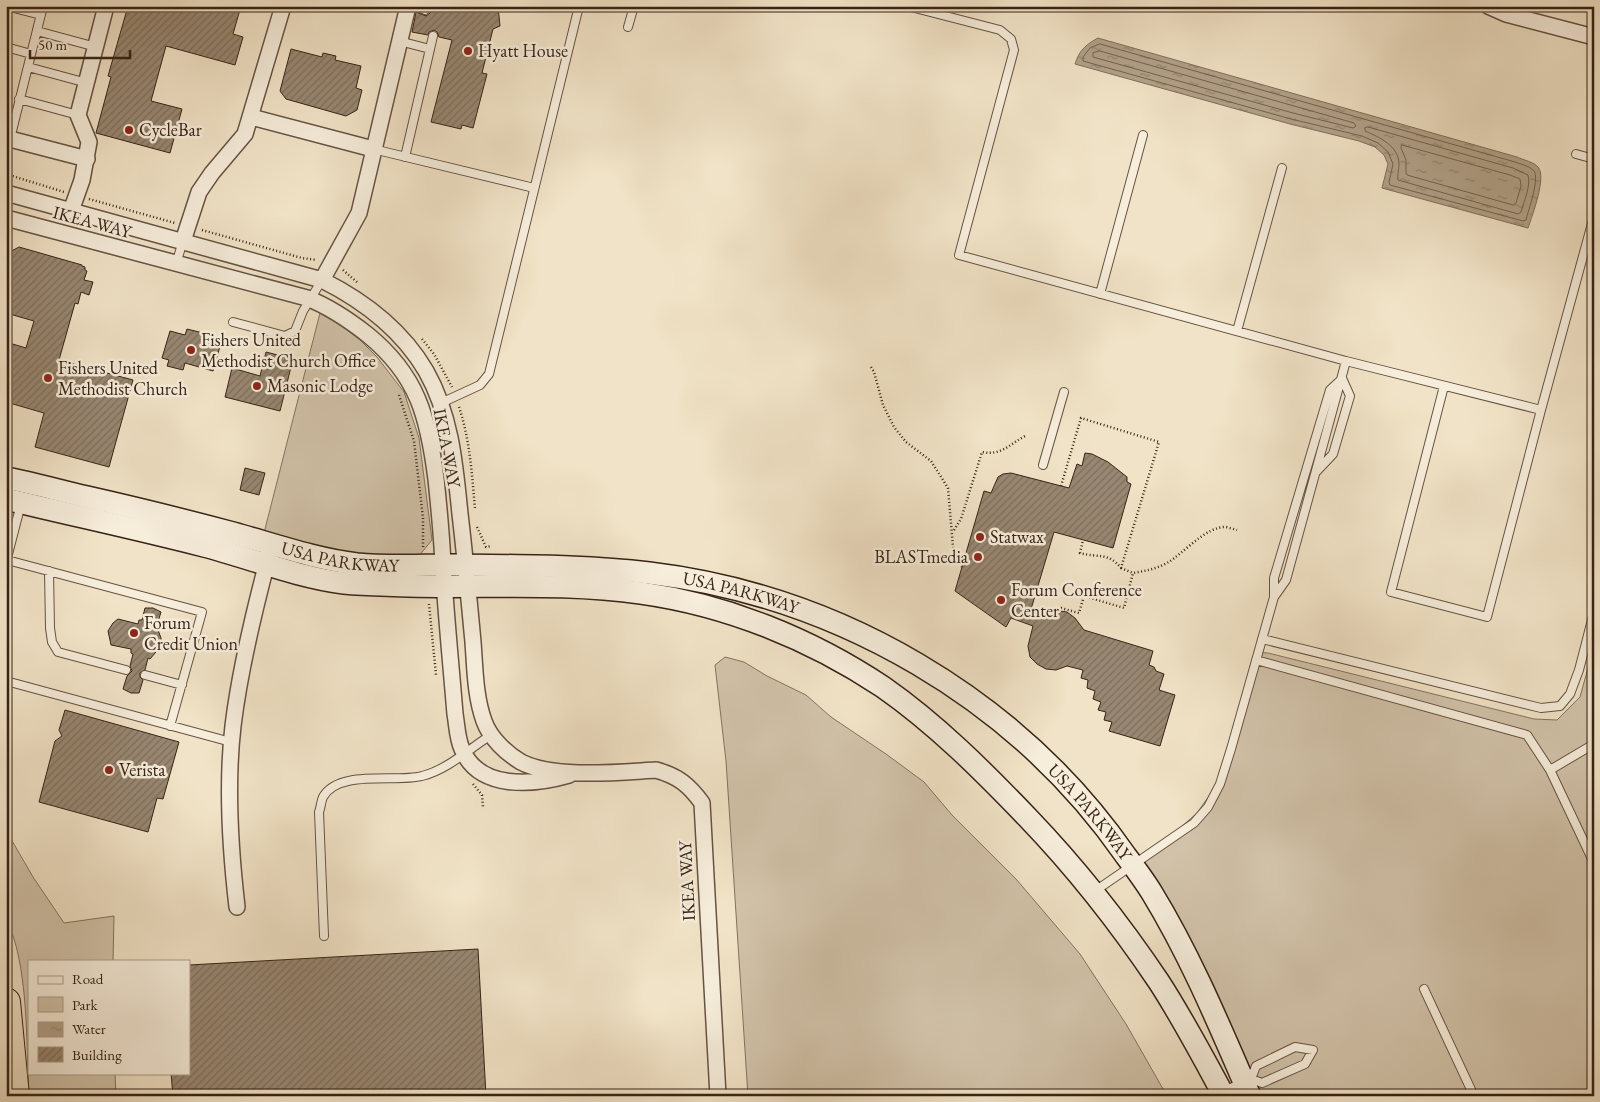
<svg xmlns="http://www.w3.org/2000/svg" width="1600" height="1102" viewBox="0 0 1600 1102" font-family="'EB Garamond',serif">
  <style>
    .green { fill: #d1c2a9; stroke: #84725f }
    .water { fill: url(#water-ripples); stroke: #816f5b }
    .lines { fill: none; stroke-linecap: round; stroke-linejoin: round }
    .shore { stroke: #746250; stroke-width: 1 }
    .building { fill: url(#building-hatch); stroke: #372315 }
    .lane-casing { stroke: #665342; stroke-width: 10 }
    .street-casing { stroke: #665342; stroke-width: 18 }
    .secondary-casing { stroke: #372315; stroke-width: 24 }
    .highway-casing { stroke: #372315; stroke-width: 30 }
    .path { stroke: #372315; stroke-width: 2.5; stroke-dasharray: 1 2.5; stroke-linecap: butt }
    .lane { stroke: #f6eddb; stroke-width: 8 }
    .street { stroke: #f6eddb; stroke-width: 15 }
    .secondary { stroke: #f6eddb; stroke-width: 21 }
    .highway { stroke: #f1e3c7; stroke-width: 28 }
    .poi-dot { fill: #8f2418; stroke: #f6eddb; stroke-width: 2 }
    .labels { text-anchor: middle; stroke-width: 5; stroke-linejoin: round; paint-order: stroke }
    .poi-label { font-size: 18px; fill: #372315; stroke: #f6eddb; text-anchor: start }
    .street-label { font-size: 18px; fill: #372315; stroke: #f6eddb }
  </style>
  <defs>
    <pattern id="water-ripples" width="26" height="14" patternUnits="userSpaceOnUse" patternTransform="scale(1.25)"><rect width="26" height="14" fill="#b2a28a"/><path d="M2 4q2-2 4 0t4 0M15 11q2-2 4 0t4 0" fill="none" stroke="#928470"/></pattern>
    <pattern id="building-hatch" width="6" height="6" patternUnits="userSpaceOnUse" patternTransform="scale(1.25)"><rect width="6" height="6" fill="#988772"/><path d="M-1 1l2-2M0 6l6-6M5 7l2-2" fill="none" stroke="#7d6e5c"/></pattern>
  </defs>
  <rect width="100%" height="100%" fill="#f1e3c7"/>
  <filter id="stains"><feTurbulence type="fractalNoise" baseFrequency=".004" numOctaves="4"/><feColorMatrix values="0 0 0 0 .2 0 0 0 0 .09 0 0 0 0 .02 0 0 0 .5 -.17"/></filter>
  <radialGradient id="worn" r=".72"><stop offset=".6" stop-color="#630" stop-opacity="0"/><stop offset="1" stop-color="#630" stop-opacity=".3"/></radialGradient>
  <path class="green" d="M320,313L343,327L360,340L377,357L404,392L419,438L432,540L418,557L350,556L264,533Z
    M1594,646V1096H1260L1138,859L1173,834L1197,813L1219,782L1255,652L1268,653L1534,719L1557,720L1580,697Z
    M725,657L744,662L767,676L806,695L831,717L886,754L924,782L952,815L1016,879L1080,954L1126,1024L1167,1096H748L726,761L715,665Z
    M6,835L11,839L33,877L64,923L114,916L113,961H29V1073H115L116,1096H29C26,1043 29,965 6,918Z"/>
  <path class="water" d="M1098,38L1517,157C1523,160 1534,162 1538,167C1547,177 1532,216 1528,228L1382,188L1388,164L1384,155L1375,147L1359,141L1290,124L1075,64C1079,51 1085,45 1098,38Z"/>
  <g class="lines">
    <path class="shore" d="M1100,44L1515,162C1520,164 1529,166 1533,170C1541,176 1528,211 1526,220L1523,221L1390,185L1389,182L1393,164L1388,152L1378,143L1362,136L1291,119L1083,61V57L1090,48Z
      M1100,51L1354,123L1356,126L1353,128L1293,113L1093,57V53Z
      M1368,127L1513,168L1528,175C1531,186 1524,201 1521,212L1518,214L1398,180C1397,175 1399,170 1399,164C1399,146 1379,137 1365,131V128Z
      M1402,145L1510,175L1520,179L1521,186L1516,203L1513,205L1407,175L1406,173V160L1401,148Z"/>
  </g>
  <path class="building" d="M128,6H241L233,34L243,37L235,65L166,46L151,101L182,109L170,153L96,133L111,77L108,76Z
    M460,6H498L500,26L493,29L482,73L487,74L473,128L462,125L461,129L431,122L452,40L439,37L437,32L434,30L429,32L428,35L412,32L416,12L426,16L430,13L431,10Z
    M291,49L322,57L323,53L336,56L335,60L361,66L356,88L362,90L357,110L346,116L286,99L280,91Z
    M19,247L82,265V266L85,267V270L87,271L84,280L93,282L89,295L81,292L78,304L75,303L59,360L133,380L109,467L35,447L44,413L6,402V342L26,348L34,321L6,313V254Z
    M187,329L203,333L202,338L221,343L213,371L185,363L183,370L167,366L169,360L162,358L170,331L185,335Z
    M266,352L293,359L280,411L225,397L232,368L260,376Z
    M1085,453L1092,454L1108,462L1127,477V482L1131,484L1113,548L1054,532L1029,616L1052,610L1067,612L1075,618L1084,630L1153,651L1149,665L1154,667L1156,671L1164,674L1159,690L1175,695L1160,746L1109,731L1112,722L1104,720L1106,712L1098,710L1101,702L1093,699L1095,691L1087,688L1088,680L1081,678L1083,670L1067,666L1056,670L1046,669L1037,664L1030,657L1028,646L1033,626L1011,618L1006,627L955,591L984,491L991,493L998,477L1003,474L1011,473L1069,488L1077,464L1082,466Z
    M245,468L265,473L259,495L240,490Z
    M145,608H153L161,612L157,625L160,626L158,630L161,638V646L150,659L148,658L145,670L140,673V677L143,680L139,693H131L123,689L127,676L132,671L130,666L133,654L131,653V649L111,645L108,631L113,623L118,619L138,624L139,620H142Z
    M65,710L179,742L163,799L157,798L148,832L39,802L55,741L62,736L59,730Z
    M478,949L486,1096H173L171,1073H189V965Z"/>
  <g class="lines">
    <defs>
      <path id="lane" d="M6,6L41,15
        M90,6L105,10
        M417,6L425,10
        M907,6L1000,30L1011,39L1014,50L959,255L1346,361
        M628,27L634,6
        M37,31L96,47
        M399,41L430,49L405,157
        M6,47L31,54
        M430,49L433,36
        M28,67L87,83
        M19,99L78,115
        M10,139L43,6
        M373,149L534,188
        M1576,154L1594,159
        M176,264L183,241
        M1100,294L1143,135
        M233,322L285,336L295,331L303,311L322,280
        M1237,331L1282,168
        M441,403L480,385L489,374L579,6
        M1541,410L1594,216
        M1043,465L1064,392
        M1317,471L1333,454L1350,396L1342,378
        M7,560L202,612L170,726
        M6,562L21,504
        M49,571L50,628L52,642L58,652L126,670
        M1274,597L1286,580L1346,361L1541,410L1487,617L1391,592L1444,386
        M1262,639L1541,708L1560,706L1570,694L1579,670L1594,612
        M1256,660L1527,735L1550,770L1594,863
        M145,675L182,685
        M6,681L231,742
        M1550,770L1594,744
        M1095,891L1194,823L1208,807L1220,784L1231,749L1274,597V578L1330,390L1342,379
        M324,936L319,812C321,807 321,801 323,797C339,769 396,783 422,776C447,770 469,749 491,735
        M1424,989L1474,1096
        M1222,1092L1251,1079L1256,1066L1295,1047L1313,1050L1305,1064L1262,1083L1251,1079"/>
      <path id="street" d="M1488,6L1506,14L1594,37
        M251,117L373,149
        M6,138L87,159
        M6,193L322,280C364,301 402,330 426,371C451,415 455,464 460,514C465,556 469,599 473,642C475,668 475,696 484,721C490,738 506,753 521,762C554,779 620,772 656,770C678,776 689,785 702,803L718,1096
        M71,211L82,180L89,142L78,115L106,6
        M6,218L307,298C330,307 349,320 368,335C418,376 428,417 436,479C439,508 442,537 443,566C446,615 451,665 455,714C457,725 457,738 462,749C479,791 534,785 569,775
        M183,241L199,192L212,173L245,134L283,6
        M322,280L359,213L408,6
        M237,907C230,847 226,786 233,726C240,668 254,611 269,555"/>
      <g id="secondary">
        <path id="s1" d="M6,478C33,483 60,491 87,497C136,508 184,520 233,533C273,544 315,559 357,564C389,567 422,565 454,565C519,566 585,565 649,573C839,596 1017,699 1126,856C1135,868 1144,880 1152,893C1191,957 1220,1027 1250,1096"/>
        <path d="M6,499C72,515 138,529 204,546C250,558 297,577 344,583C366,585 388,585 409,586C487,588 564,582 641,593C727,605 811,639 883,687C936,724 983,771 1028,818C1077,869 1120,924 1159,982C1183,1019 1203,1057 1224,1096"/>
      </g>
      <path id="highway" d="M6,1002L15,1096"/>
    </defs>
    <use href="#lane" class="lane-casing"/>
    <use href="#street" class="street-casing"/>
    <use href="#secondary" class="secondary-casing"/>
    <use href="#highway" class="highway-casing"/>
    <path class="path" d="M6,174L64,192
      M89,199L175,223
      M202,230L302,258L317,260
      M343,270L358,283
      M422,339L434,354L452,387
      M871,367L874,372L883,405L894,427L906,442L931,461L948,488L953,547L962,567
      M399,395L414,441L423,518V549
      M459,407C470,440 472,475 475,509
      M1061,486L1081,418L1159,442L1121,568C1108,552 1098,558 1080,553L1083,540
      M477,527L486,547L492,546
      M954,530L961,519L982,452C1001,456 1010,444 1025,436
      M1121,568L1133,573
      M429,604L436,675
      M1058,610L1061,608L1079,613L1084,596L1124,608L1133,573C1145,571 1156,569 1167,563C1183,554 1206,526 1226,527C1230,528 1234,529 1237,530
      M473,784L482,795L483,807"/>
    <use href="#lane" class="lane"/>
    <use href="#street" class="street"/>
    <use href="#secondary" class="secondary"/>
    <use href="#highway" class="highway"/>
  </g>
  <g class="poi-dot">
    <circle cx="468" cy="51" r="5"/>
    <circle cx="129" cy="130" r="5"/>
    <circle cx="191" cy="350" r="5"/>
    <circle cx="48" cy="378" r="5"/>
    <circle cx="257" cy="386" r="5"/>
    <circle cx="980" cy="537" r="5"/>
    <circle cx="978" cy="557" r="5"/>
    <circle cx="1001" cy="600" r="5"/>
    <circle cx="134" cy="633" r="5"/>
    <circle cx="109" cy="770" r="5"/>
  </g>
  <g class="labels">
    <g class="poi-label">
      <text x="478" y="57">Hyatt House</text>
      <text x="139" y="136">CycleBar</text>
      <text x="201" y="346">Fishers United<tspan x="201" dy="21">Methodist Church Office</tspan></text>
      <text x="58" y="374">Fishers United<tspan x="58" dy="21">Methodist Church</tspan></text>
      <text x="267" y="392">Masonic Lodge</text>
      <text x="990" y="543">Statwax</text>
      <text x="968" y="563" text-anchor="end">BLASTmedia</text>
      <text x="1011" y="596">Forum Conference<tspan x="1011" dy="21">Center</tspan></text>
      <text x="144" y="629">Forum<tspan x="144" dy="21">Credit Union</tspan></text>
      <text x="119" y="776">Verista</text>
    </g>
    <g class="street-label">
      <text transform="translate(92 222) rotate(15)" y="6">IKEA WAY</text>
      <text transform="translate(447 448) rotate(79)" y="6">IKEA WAY</text>
      <text dy="6" stroke="none"><textPath href="#s1" startOffset="344">USA PARKWAY</textPath></text>
      <text dy="6" stroke="none"><textPath href="#s1" startOffset="748">USA PARKWAY</textPath></text>
      <text dy="6" stroke="none"><textPath href="#s1" startOffset="1168">USA PARKWAY</textPath></text>
      <text transform="translate(687 881) rotate(-93)" y="6">IKEA WAY</text>
    </g>
  </g>
  <rect width="1600" height="1102" fill="none" stroke="#f1e3c7" stroke-width="25"/>
  <rect x="8" y="8" width="1585" height="1087" fill="none" stroke="#372315" stroke-width="2.5"/>
  <rect x="12" y="12" width="1575" height="1077" fill="none" stroke="#372315"/>
  <rect x="28" y="960" width="162" height="115" fill="#f6eddb" stroke="#aa9c8c"/>
  <rect x="38" y="976" width="25" height="8" fill="#f6eddb" stroke="#aa9c8c"/>
  <text x="72" y="984" font-size="15" fill="#372315">Road</text>
  <rect x="38" y="997" width="25" height="15" fill="#d1c2a9" stroke="#aa9c8c"/>
  <text x="72" y="1010" font-size="15" fill="#372315">Park</text>
  <rect x="38" y="1022" width="25" height="15" fill="url(#water-ripples)" stroke="#aa9c8c"/>
  <text x="72" y="1034" font-size="15" fill="#372315">Water</text>
  <rect x="38" y="1047" width="25" height="15" fill="url(#building-hatch)" stroke="#aa9c8c"/>
  <text x="72" y="1060" font-size="15" fill="#372315">Building</text>
  <path d="M30 50v8h100v-8" fill="none" stroke="#372315" stroke-width="2.5"/>
  <text x="38" y="50" font-size="15" fill="#372315" stroke="#f6eddb" stroke-width="4" paint-order="stroke">50 m</text>
  <rect width="100%" height="100%" filter="url(#stains)"/>
  <rect width="100%" height="100%" fill="url(#worn)"/>
</svg>
